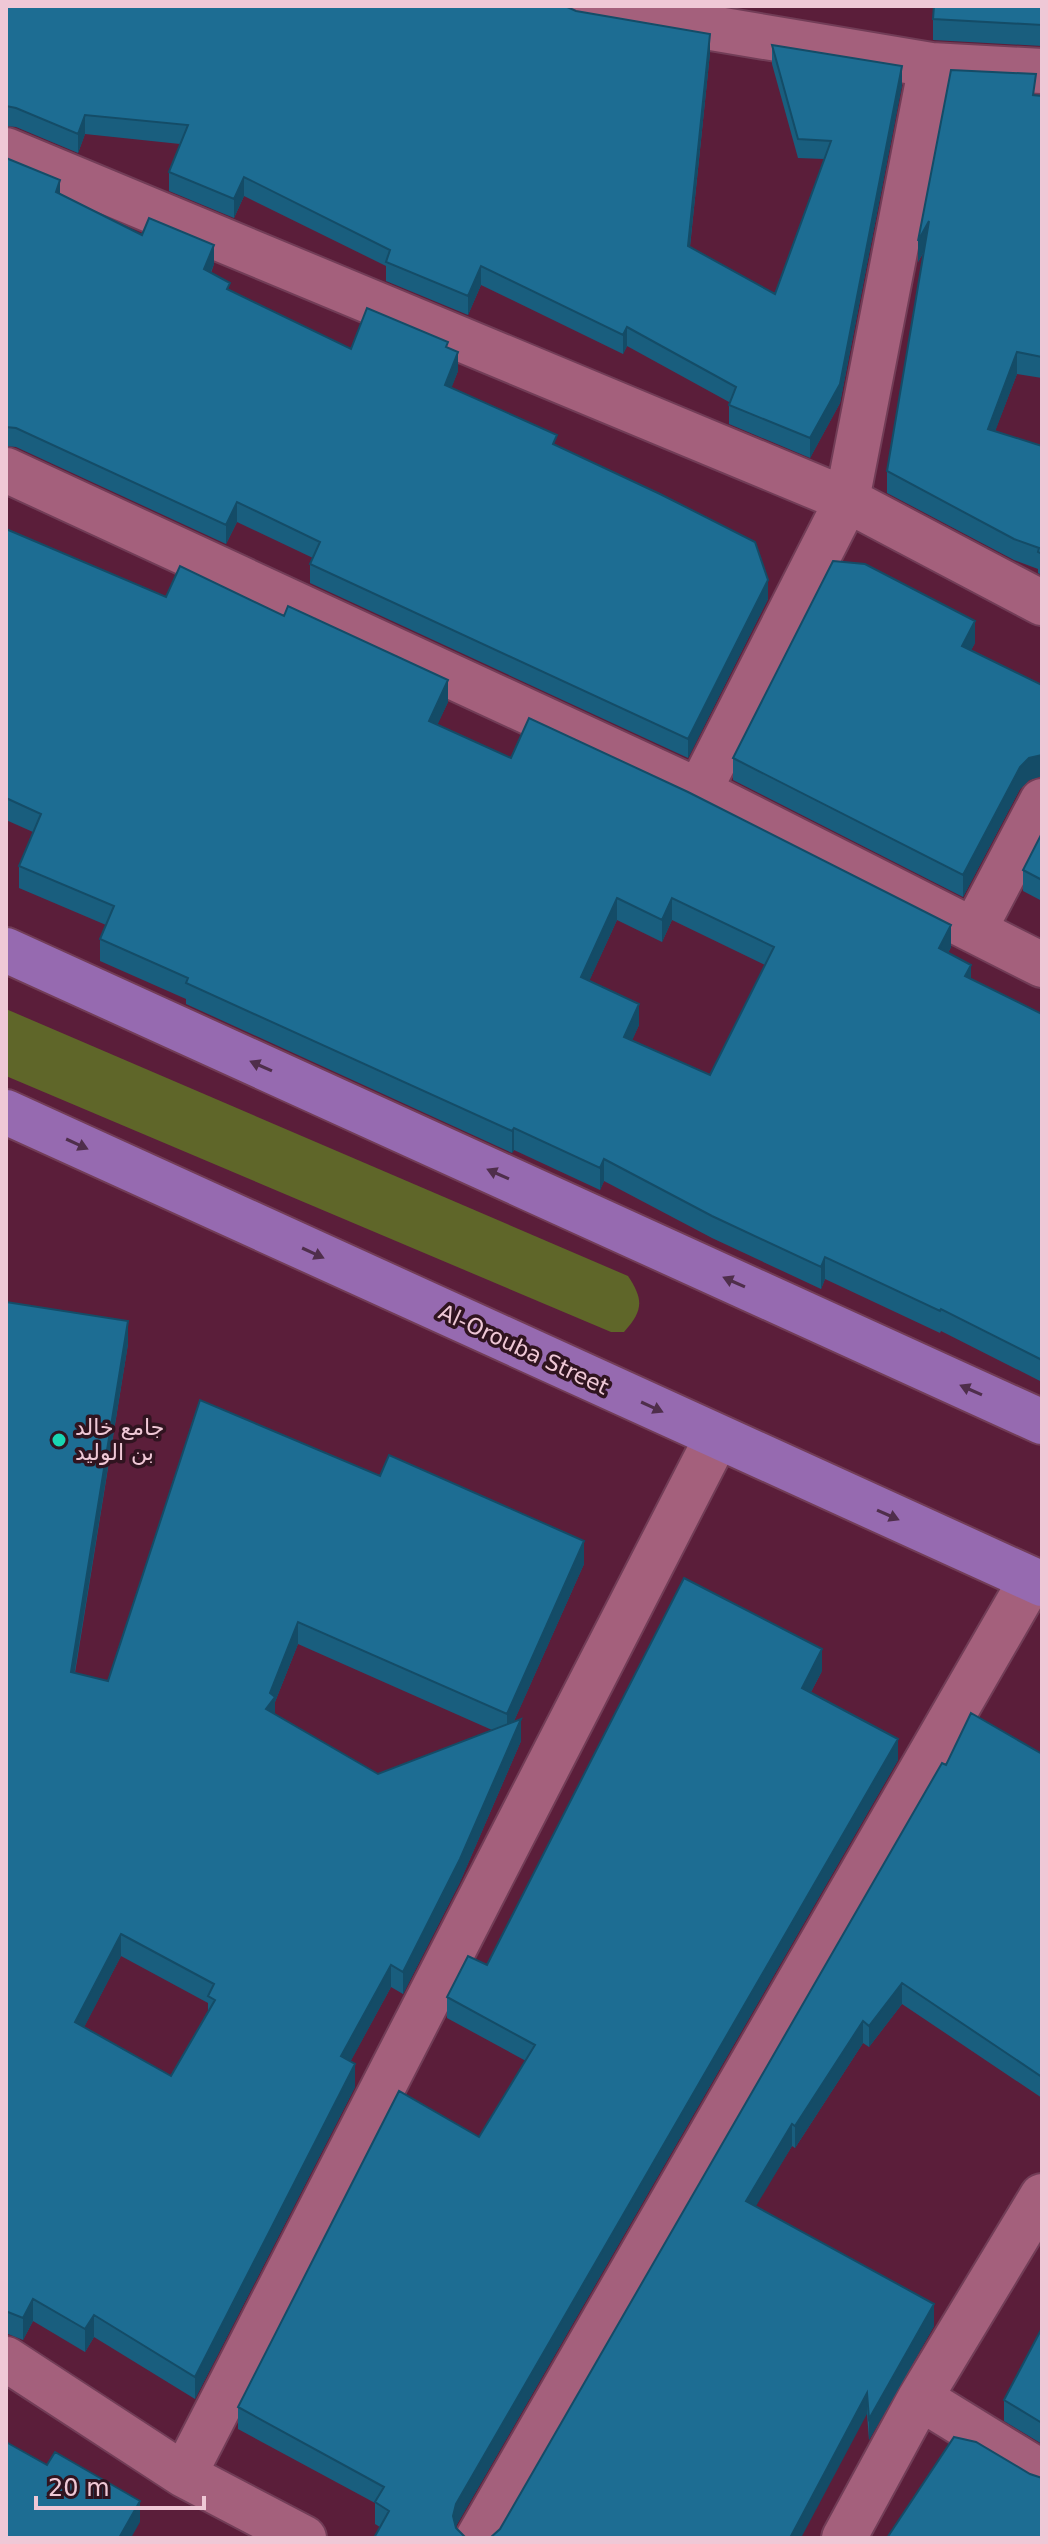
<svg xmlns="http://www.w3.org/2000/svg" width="1048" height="2544" viewBox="0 0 1048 2544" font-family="'DejaVu Sans','Noto Sans Arabic',sans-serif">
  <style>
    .green { fill: #5f6629 }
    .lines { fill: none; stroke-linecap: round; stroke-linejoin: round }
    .minor-casing { stroke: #723d57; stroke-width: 48 }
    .major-casing { stroke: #723d57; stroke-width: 48 }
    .minor { stroke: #a4607c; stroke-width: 44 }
    .major { stroke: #966ab0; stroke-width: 44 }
    .wall { fill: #195e7e; fill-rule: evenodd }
    .shaded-wall { fill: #144c67 }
    .building { fill: #1d6d93; stroke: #144c67; stroke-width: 2; fill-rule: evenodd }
    .oneway { fill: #4f2e4b }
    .poi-dot { fill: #19d5b2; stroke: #301420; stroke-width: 3 }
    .labels { text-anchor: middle; stroke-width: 7; stroke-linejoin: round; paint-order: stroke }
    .street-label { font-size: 22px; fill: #efc8d6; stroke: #301420 }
    .poi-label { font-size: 22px; fill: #efc8d6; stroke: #301420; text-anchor: start }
  </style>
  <rect width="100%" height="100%" fill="#5b1e3a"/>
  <path class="green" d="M6,1009L628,1276C644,1300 643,1311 624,1332H611L6,1076Z"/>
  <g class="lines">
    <defs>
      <path id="minor" d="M581,6L931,65L1042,71
        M6,150L847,500L1042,603
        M6,470L699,791L1042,965
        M699,791L847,500L931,65
        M974,930L1042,801
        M6,2359L184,2475L304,2538
        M920,2398L1042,2473
        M184,2475L717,1437
        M478,2538L1031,1580
        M844,2538L920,2398L1042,2196"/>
      <path id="major" d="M6,950L1042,1422
        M6,1112L1042,1584"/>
    </defs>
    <use href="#minor" class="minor-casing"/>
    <use href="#major" class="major-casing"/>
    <use href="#minor" class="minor"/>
    <use href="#major" class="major"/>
  </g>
  <path class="wall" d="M6,6L576,11L710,53L690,247L775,294L824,159L798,158L772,64V45L902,85L840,403L810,458L729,424V402L627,346L623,354L481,285L468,315L386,281V266L244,196L234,218L169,191V172L180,144L85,134L78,153L16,127L6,126Z
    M1042,6V46L933,40V19Z
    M1036,95L1042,96V378L1017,374L995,431L1042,446V575L1038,573V569L1014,560L887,493V471L924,252L918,262V241Z
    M6,158L60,194L142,235L214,264L211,273L230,291L351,349L448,348L458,371L451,388L557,446L768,599L688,758L310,583V564L313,558L237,522L226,544L16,447L6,446Z
    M6,529L166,597L448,702L437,725L511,758L951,947L948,953L971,979L1042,1014V1382L941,1331L940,1333L825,1279L821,1289L712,1238L604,1181L600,1190L514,1150L512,1153L186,1004V999L100,961V939L106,925L19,888V866L33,832L6,820ZM617,920L662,942L672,920L765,965L710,1075L632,1040L639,1025L589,981Z
    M975,643L971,650L1042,685V776L1029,780L1020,789L963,897L733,780V758Z
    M1042,833V901L1023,891V870Z
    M6,1302L128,1344L75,1673L108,1681L200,1400L584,1564L514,1721L521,1741L460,1882L403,1994L391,1987L350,2062L355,2087L195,2399L94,2337L85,2352L33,2321L23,2340L8,2334L6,2335ZM298,1644L492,1730L378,1774L275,1714V1702ZM121,1956L208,2003V2011L171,2076L84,2027Z
    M822,1671L811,1692L898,1760L456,2526V2528L380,2527L375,2524V2503L238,2429V2407L479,2137L526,2061L447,2018V1997L487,1965Z
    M1042,1754V2098L902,2004L869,2047L863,2043L795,2148L792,2146L755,2206L934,2326L869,2440L867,2414L500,2529L946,1765Z
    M1042,2328V2444L1004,2421V2400Z"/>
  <path class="shaded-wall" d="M710,34V53L688,265V246Z
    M902,66V85L840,403L810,458V438Z
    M85,115V134L78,153V134Z
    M244,177V196L234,218V199Z
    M60,180V200L56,192Z
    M929,221V242L918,262V241Z
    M214,245V264L204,288V269Z
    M481,266V285L468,315V296Z
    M627,327V346L623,354V335Z
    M458,352V371L445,405V385Z
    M1017,352V374L988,450V429Z
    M237,502V522L226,544V525Z
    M768,580V599L688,758V739Z
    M975,621V643L962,668V646Z
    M448,680V702L429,743V721Z
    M1042,755V776L1029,780L1020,789L963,897V875L1020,767L1029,758Z
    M617,898V920L581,999V977Z
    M672,898V920L662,942V920Z
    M951,925V947L939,970V948Z
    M971,965V987L965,976Z
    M639,1004V1025L624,1059V1037Z
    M514,1128V1150L512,1153V1131Z
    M604,1159V1181L600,1190V1168Z
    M825,1257V1279L821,1289V1267Z
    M128,1321V1344L71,1694V1672Z
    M584,1541V1564L507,1737V1714Z
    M298,1622V1644L275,1702V1719L266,1709L270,1693Z
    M822,1649V1671L802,1709V1688Z
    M521,1719V1741L460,1882L403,1994V1972Z
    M898,1739V1760L456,2526L453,2537V2516L456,2504Z
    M121,1934V1956L75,2045V2022Z
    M391,1965V1987L341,2079V2056Z
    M902,1983V2004L869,2047V2026Z
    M863,2021V2043L795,2148V2126Z
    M355,2064V2087L195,2399V2377Z
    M792,2124V2146L746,2223V2201Z
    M33,2299V2321L23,2340V2318Z
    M934,2304V2326L869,2440V2419Z
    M6,2312H8V2334L6,2335Z
    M94,2315V2337L85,2352V2329Z
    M867,2393V2414L801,2538H790Z
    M140,2501V2522L131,2538H119Z"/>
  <path class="building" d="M6,6H565L576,11L710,34L688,246L775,294L831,141L798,139L772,45L902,66L840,384L810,438L729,405L736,387L627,327L623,335L481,266L468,296L386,262L390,250L244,177L234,199L169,172L188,125L85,115L78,134L16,108L6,106Z
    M934,6H1042V25L933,19Z
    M951,70L1036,74L1033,95L1042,96V357L1017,352L988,429L1042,446V554L1038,552L1039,548L1014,539L887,471L929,221L918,241Z
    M6,158L60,180L56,192L142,235L149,218L214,245L204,269L230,283L227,289L351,349L367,308L448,342L446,347L458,352L445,385L557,435L553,444L660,494L755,542L768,580L688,739L310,564L320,542L237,502L226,525L16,428L6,427Z
    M6,529L166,597L180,566L284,616L288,606L448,680L429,721L511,758L529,718L688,792L951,925L939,948L971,965L965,976L1042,1014V1360L941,1309L940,1311L825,1257L821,1267L712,1216L604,1159L600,1168L514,1128L512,1131L186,983L188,978L100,939L114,906L19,866L41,814L6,798ZM617,898L662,920L672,898L774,947L710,1075L624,1037L639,1004L581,977Z
    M833,561L865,564L975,621L962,646L1042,685V755L1029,758L1020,767L963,875L733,758Z
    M1042,833V880L1023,870Z
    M6,1302L128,1321L71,1672L108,1681L200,1400L380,1476L389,1455L584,1541L507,1714L298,1622L270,1693L275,1697L266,1709L378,1774L521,1719L460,1859L403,1972L391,1965L341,2056L355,2064L195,2377L94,2315L85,2329L33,2299L23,2318L8,2312H6ZM121,1934L214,1984L208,1996L215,2000L171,2076L75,2022Z
    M684,1578L822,1649L802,1688L898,1739L456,2504L453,2516L456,2528L466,2538H374L389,2511L375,2502L384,2487L238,2407L399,2091L479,2137L535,2045L447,1997L468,1956L487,1965Z
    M971,1713L1042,1754V2077L902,1983L869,2026L863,2021L795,2126L792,2124L746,2201L934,2304L869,2419L867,2393L790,2538H490L500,2529L942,1763L946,1765Z
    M1042,2328V2423L1004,2400Z
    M954,2437L976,2442L1030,2474L1042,2478V2538H887Z
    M6,2442L47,2465L55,2452L140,2501L119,2538H6Z"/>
  <defs><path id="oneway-solid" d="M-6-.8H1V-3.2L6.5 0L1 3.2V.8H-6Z" transform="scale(2)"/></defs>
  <g class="oneway">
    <use href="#oneway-solid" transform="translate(261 1066) rotate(-156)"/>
    <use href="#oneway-solid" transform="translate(77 1144) rotate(25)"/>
    <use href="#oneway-solid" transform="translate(498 1174) rotate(-156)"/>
    <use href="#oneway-solid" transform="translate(313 1253) rotate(25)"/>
    <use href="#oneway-solid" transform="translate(734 1282) rotate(-156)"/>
    <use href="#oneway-solid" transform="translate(971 1390) rotate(-156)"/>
    <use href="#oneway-solid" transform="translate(652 1407) rotate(25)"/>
    <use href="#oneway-solid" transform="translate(888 1515) rotate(24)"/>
  </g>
  <circle class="poi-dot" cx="59" cy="1440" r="8"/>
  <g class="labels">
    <g class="street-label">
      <text transform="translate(524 1349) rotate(25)" y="8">Al-Orouba Street</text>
    </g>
    <g class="poi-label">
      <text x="75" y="1435">جامع خالد<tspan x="75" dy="25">بن الوليد</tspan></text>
    </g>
  </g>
  <rect width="1048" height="2544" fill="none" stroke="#efc8d6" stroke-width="16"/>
  <path d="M36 2496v12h168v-12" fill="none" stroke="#efc8d6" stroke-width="4"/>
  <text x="48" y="2496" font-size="24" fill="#efc8d6" stroke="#301420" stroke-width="6" paint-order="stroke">20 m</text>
</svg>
